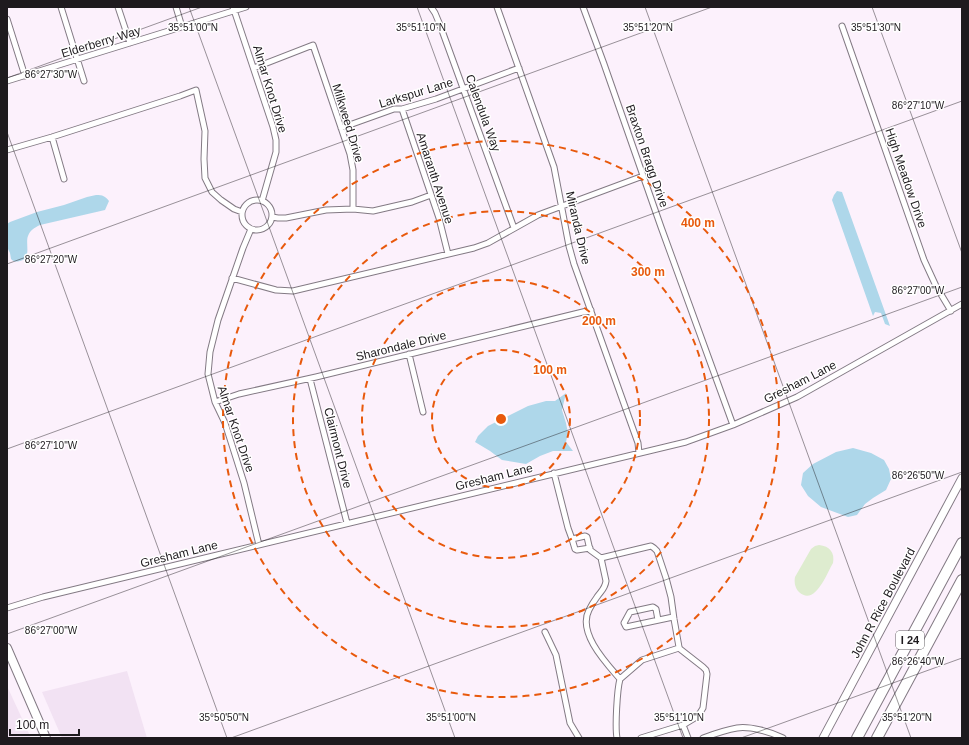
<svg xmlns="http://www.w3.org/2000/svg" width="969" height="745" viewBox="0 0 969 745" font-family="Arial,sans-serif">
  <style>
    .built { fill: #f2e2f3 }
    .green { fill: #deeccf }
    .water { fill: #aed7ea }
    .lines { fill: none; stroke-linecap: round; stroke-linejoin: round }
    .street-casing { stroke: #837a84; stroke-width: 7 }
    .secondary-casing { stroke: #837a84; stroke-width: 9 }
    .primary-casing { stroke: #837a84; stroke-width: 10 }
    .highway-casing { stroke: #837a84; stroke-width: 12 }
    .street { stroke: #fff; stroke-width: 5 }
    .secondary { stroke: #fff; stroke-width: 7 }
    .primary { stroke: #fff; stroke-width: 8 }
    .highway { stroke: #fff; stroke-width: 10 }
    .ticks { fill: none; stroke: #1e1a1e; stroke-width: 1; stroke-opacity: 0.45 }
    .ring { fill: none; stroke: #e8590c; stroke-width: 2; stroke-dasharray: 7 5 }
    .labels { text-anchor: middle; stroke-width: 3; stroke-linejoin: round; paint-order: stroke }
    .shield { fill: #fff; stroke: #625f62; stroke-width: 1 }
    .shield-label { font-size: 11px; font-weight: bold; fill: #1e1a1e }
    .street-label { font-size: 12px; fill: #1e1a1e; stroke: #fff }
    .ticks-label { font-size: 10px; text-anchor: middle; fill: #1e1a1e; stroke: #fff; stroke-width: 3; stroke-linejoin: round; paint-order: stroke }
    .centre { fill: #e8590c; stroke: #fff; stroke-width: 2 }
    .ring-label { font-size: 12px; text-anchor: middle; font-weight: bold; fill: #e8590c; stroke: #fff; stroke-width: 3; stroke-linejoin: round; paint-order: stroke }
  </style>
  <rect width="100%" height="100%" fill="#fcf1fc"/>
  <path class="built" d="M127,671L147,738H62L42,692Z
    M7,686L31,738H7Z"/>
  <path class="green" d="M819,545C830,546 835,553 833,563C827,573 815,607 799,592C795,588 794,582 795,577L811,549L815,546Z"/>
  <path class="water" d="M837,191L842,192L890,326L885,324L881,313L875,312L873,316L832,200L834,195Z
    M96,195C103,195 105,196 109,201L105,210L40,225C34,228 30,230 28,236C25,244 32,258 20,261C16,262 14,262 11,259L10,253L7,247V224L10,222L37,212L64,205L87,197Z
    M566,393L562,410L566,423L568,433L566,442L573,451H553L540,456L526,464L502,460L490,451L475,442L478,436L488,426L528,406L546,401H555Z
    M853,448L871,453L884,460L889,469L891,479L886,490L873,498L865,504L857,515L848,517L821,507L808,496L801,485L803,473L813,464L836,452Z"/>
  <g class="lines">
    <defs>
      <path id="street" d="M61,7L84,81
        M118,7L130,43
        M176,7L182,27
        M233,7L273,127L276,140V152L262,201
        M431,7L435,13L440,25L514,228
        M497,7L554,167L569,246L574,264L638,443L639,453
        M583,7L604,64L661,227L733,425
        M7,19L25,76
        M842,26L924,260L936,286L951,311
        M254,68L313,45L350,154L353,170V209
        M7,81L246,7
        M402,109L439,218L448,254
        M341,128L394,109H402L436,99L519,68
        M52,137L64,179
        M7,150L52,137L180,96L196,90L205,131L204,159L205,178L212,192L221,200L234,209L242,212
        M242 215a15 15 0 1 1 30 0a15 15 0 1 1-30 0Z
        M272,217L278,218H286L326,210L353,209L373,211L412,202L431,195
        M251,229L243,248L218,320L210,352L208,374L215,402L225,423L244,483L259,545
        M232,278L276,290L293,291L474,248L488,243L538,215L643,176
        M409,354L423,412
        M310,379L347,523
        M215,402L239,394L316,377L591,310
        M554,473L568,528L572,539L585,536L587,537L590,550L601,558L651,546L654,548L657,551L666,578L671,597L674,619L679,647L680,649L703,667L706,670L707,674L703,708L698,716L683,725L688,738
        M572,539L575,549L577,550L590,548
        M601,558L606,581C605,589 601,591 597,597C594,601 591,606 589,610C577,633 607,664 620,679C617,690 615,727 617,738
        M7,608L43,597L686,442L733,425L797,397L962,304
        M658,620L656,609L653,607L630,612L624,623L626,627L673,617
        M545,632L556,655L570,723L579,738
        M620,679L642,660L679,648
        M641,738L683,725
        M703,738C714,734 725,730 737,728C750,726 771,732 783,738"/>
      <path id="secondary" d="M823,738L962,478"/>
      <path id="primary" d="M7,648L46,738"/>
      <path id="highway" d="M857,738L962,543
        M877,738L962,580"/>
    </defs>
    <use href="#street" class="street-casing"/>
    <use href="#secondary" class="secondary-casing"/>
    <use href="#primary" class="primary-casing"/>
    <use href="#highway" class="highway-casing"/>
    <use href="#street" class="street"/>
    <use href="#secondary" class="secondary"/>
    <use href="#primary" class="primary"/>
    <use href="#highway" class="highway"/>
  </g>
  <path class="ticks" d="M189,7L455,738M417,7L683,738M645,7L911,738M872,7L962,253M7,78L202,7M7,132L227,738M7,264L712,7M7,449L962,101M7,634L962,287M231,738L962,472M741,738L962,658"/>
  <g class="ring">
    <circle cx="501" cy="419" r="69"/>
    <circle cx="501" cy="419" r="139"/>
    <circle cx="501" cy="419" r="208"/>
    <circle cx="501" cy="419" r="278"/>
  </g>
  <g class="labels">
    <rect class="shield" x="896" y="631" width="28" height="18" rx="3"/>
    <g class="shield-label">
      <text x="910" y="644">I 24</text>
    </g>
    <g class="street-label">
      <text transform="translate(101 42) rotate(-17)" y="4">Elderberry Way</text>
      <text transform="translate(270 89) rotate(73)" y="4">Almar Knot Drive</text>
      <text transform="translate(416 93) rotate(-17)" y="4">Larkspur Lane</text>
      <text transform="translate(483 113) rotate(70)" y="4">Calendula Way</text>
      <text transform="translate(348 123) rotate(73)" y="4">Milkweed Drive</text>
      <text transform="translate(647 156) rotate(71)" y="4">Braxton Bragg Drive</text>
      <text transform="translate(435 178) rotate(72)" y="4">Amaranth Avenue</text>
      <text transform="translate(906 178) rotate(71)" y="4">High Meadow Drive</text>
      <text transform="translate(578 228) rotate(77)" y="4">Miranda Drive</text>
      <text transform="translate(401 346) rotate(-14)" y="4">Sharondale Drive</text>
      <text transform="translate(800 382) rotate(-27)" y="4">Gresham Lane</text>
      <text transform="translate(236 429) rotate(71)" y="4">Almar Knot Drive</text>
      <text transform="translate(338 448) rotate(76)" y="4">Clairmont Drive</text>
      <text transform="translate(494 477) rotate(-14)" y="4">Gresham Lane</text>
      <text transform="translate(179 554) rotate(-14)" y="4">Gresham Lane</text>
      <text transform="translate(883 603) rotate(-62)" y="4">John R Rice Boulevard</text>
    </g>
  </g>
  <g class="ticks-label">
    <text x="193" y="31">35°51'00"N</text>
    <text x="421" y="31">35°51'10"N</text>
    <text x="648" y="31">35°51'20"N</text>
    <text x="876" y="31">35°51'30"N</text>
    <text x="51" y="78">86°27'30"W</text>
    <text x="918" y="109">86°27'10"W</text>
    <text x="51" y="263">86°27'20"W</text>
    <text x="918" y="294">86°27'00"W</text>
    <text x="51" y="449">86°27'10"W</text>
    <text x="918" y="479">86°26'50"W</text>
    <text x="51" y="634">86°27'00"W</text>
    <text x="918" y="665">86°26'40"W</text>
    <text x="224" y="721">35°50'50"N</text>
    <text x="451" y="721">35°51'00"N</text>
    <text x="679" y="721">35°51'10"N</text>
    <text x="907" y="721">35°51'20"N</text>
  </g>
  <circle cx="501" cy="419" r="6" class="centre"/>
  <g class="ring-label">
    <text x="698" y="227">400 m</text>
    <text x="648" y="276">300 m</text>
    <text x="599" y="325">200 m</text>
    <text x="550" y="374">100 m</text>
  </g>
  <rect width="969" height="745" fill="none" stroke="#1e1a1e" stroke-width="16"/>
  <path d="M10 729v6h69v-6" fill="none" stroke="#1e1a1e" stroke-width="2"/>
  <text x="16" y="729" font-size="12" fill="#1e1a1e" stroke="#ffffff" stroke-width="3" paint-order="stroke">100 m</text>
</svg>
